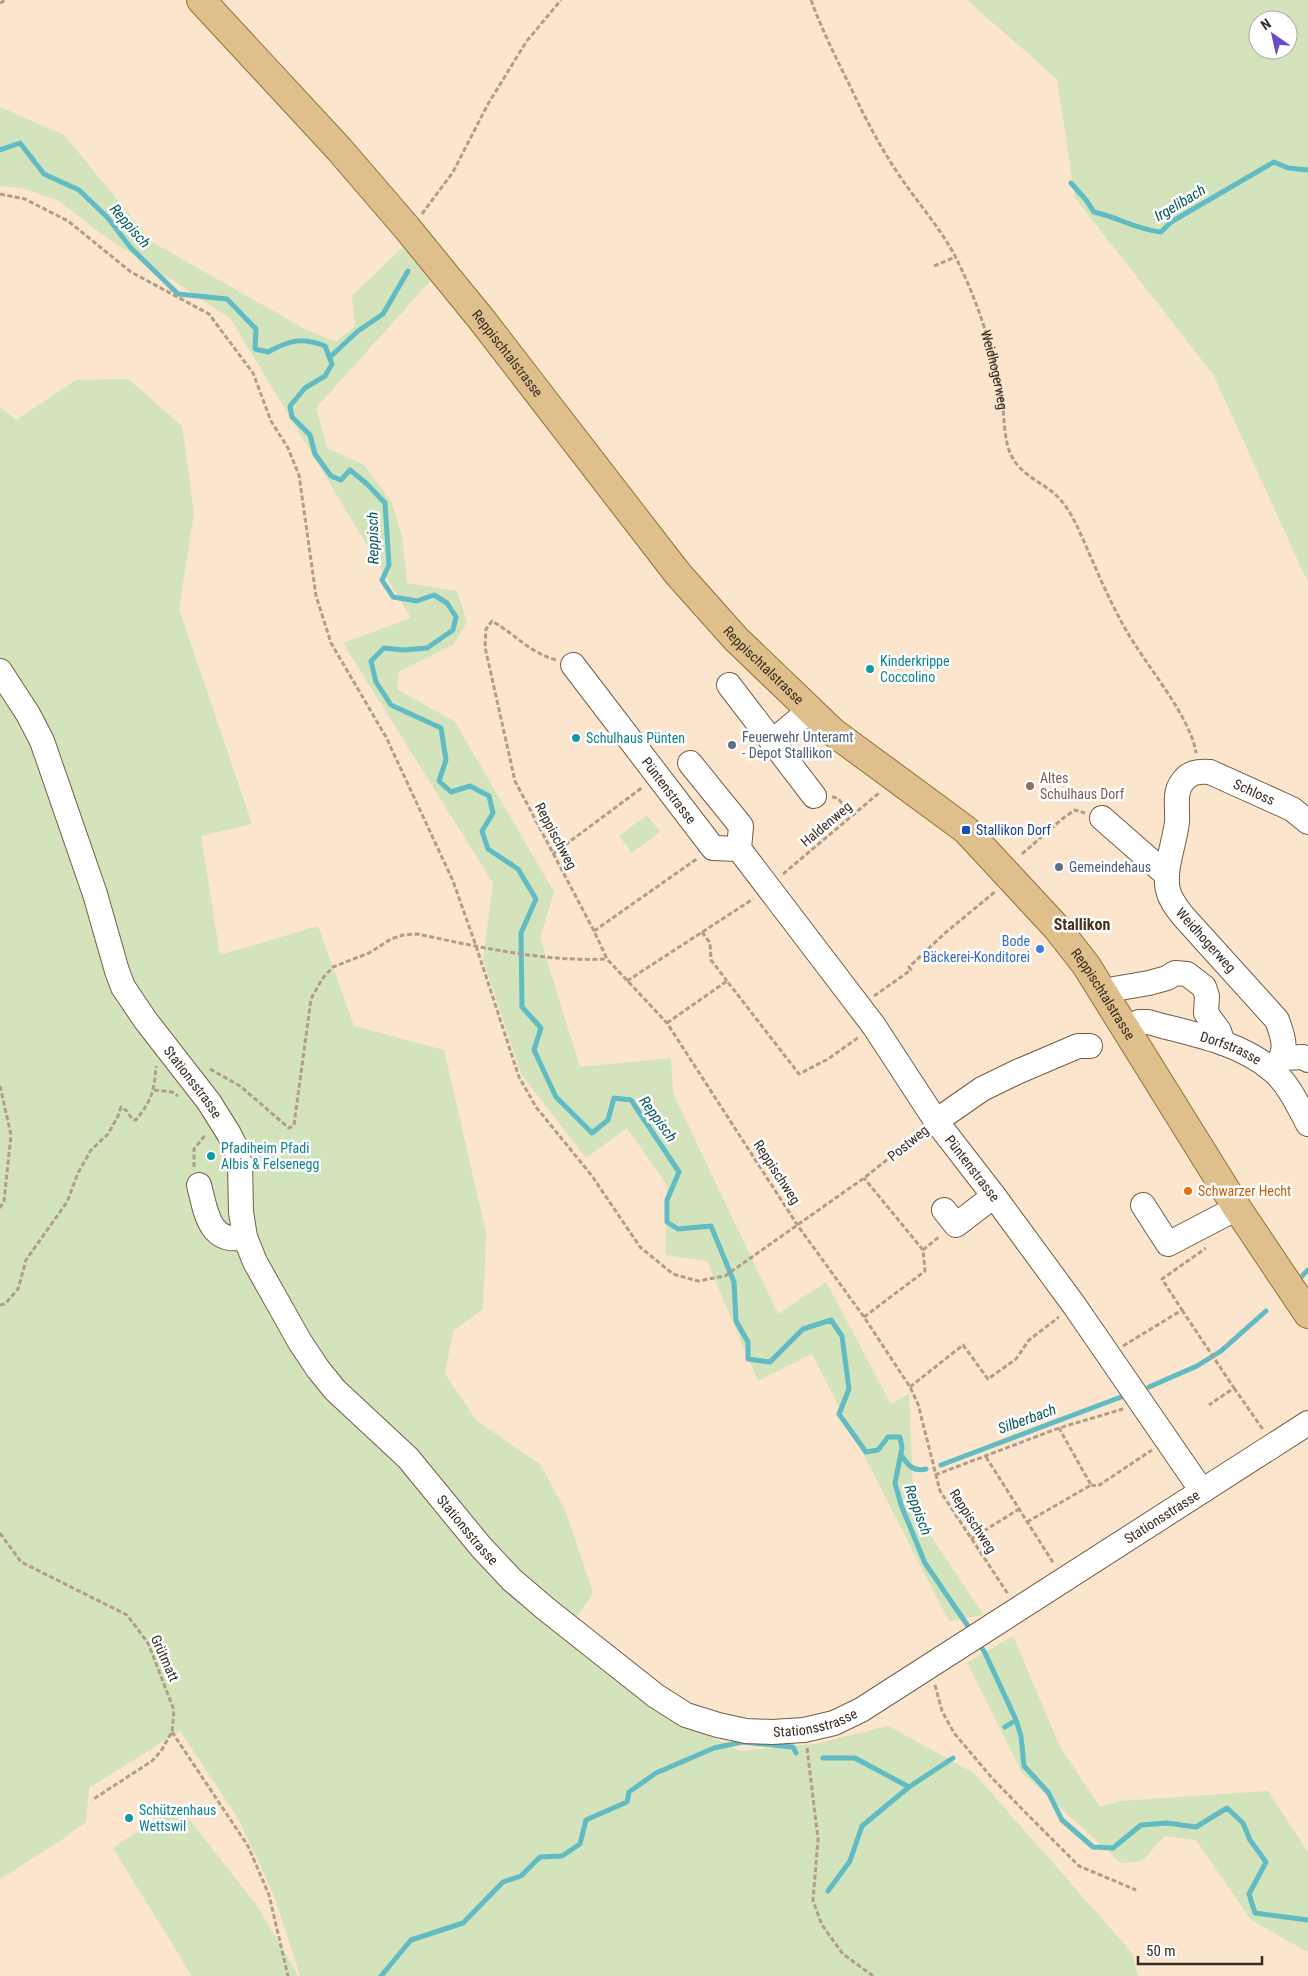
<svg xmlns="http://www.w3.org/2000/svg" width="1308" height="1976" viewBox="0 0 1308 1976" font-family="'Roboto Condensed',sans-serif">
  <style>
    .green { fill: #d3e3bb; fill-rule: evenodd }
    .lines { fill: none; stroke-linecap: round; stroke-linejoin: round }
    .stream { stroke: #61bbc3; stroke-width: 5 }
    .minor-casing { stroke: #755d43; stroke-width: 26 }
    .major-casing { stroke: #966f34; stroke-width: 30 }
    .path { stroke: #b09e8b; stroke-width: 3; stroke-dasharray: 5 2.5; stroke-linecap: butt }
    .minor { stroke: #fff; stroke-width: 24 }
    .major { stroke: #dfbf8b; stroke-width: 28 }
    .culture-dot { fill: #0f9aa8; stroke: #fff; stroke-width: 2 }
    .service-dot { fill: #5c6f8a; stroke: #fff; stroke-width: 2 }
    .education-dot { fill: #8d6e63; stroke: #fff; stroke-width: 2 }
    .transit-dot { fill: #1a4fb4; stroke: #fff; stroke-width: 2 }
    .shop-dot { fill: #3f7fe0; stroke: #fff; stroke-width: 2 }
    .food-dot { fill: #e8710a; stroke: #fff; stroke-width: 2 }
    .labels { text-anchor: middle; stroke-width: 5; stroke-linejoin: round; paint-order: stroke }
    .street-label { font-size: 14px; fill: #362b20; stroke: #fff }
    .culture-label { font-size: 14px; fill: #0d838f; stroke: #fff; text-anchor: start }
    .service-label { font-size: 14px; fill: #4e5e75; stroke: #fff; text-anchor: start }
    .education-label { font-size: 14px; fill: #785e54; stroke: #fff; text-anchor: start }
    .transit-label { font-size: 14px; fill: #164399; stroke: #fff; text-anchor: start }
    .shop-label { font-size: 14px; fill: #366cbe; stroke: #fff; text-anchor: end }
    .food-label { font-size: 14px; fill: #c56008; stroke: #fff; text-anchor: start }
    .water-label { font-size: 15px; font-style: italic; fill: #04585e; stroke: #fff }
    .quarter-label { font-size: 16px; font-weight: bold; fill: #473118; stroke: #fff }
  </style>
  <rect width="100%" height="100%" fill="#fbe5cd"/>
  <path class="green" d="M967,0H1308V579L1304,574L1213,374L1075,198L1057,79ZM1258,20H1288V50H1258Z
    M0,107L64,135L152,242L305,329L336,342L355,326L352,296L403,247L432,279L316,408L327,448L364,465L391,501L402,536L407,583L457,591L467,622L453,645L399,672L397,689L455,722L554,892L540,938L580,1067L671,1058L673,1093L778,1314L826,1282L891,1404L909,1394L914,1511L984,1615L949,1621L812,1354L758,1381L707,1261L665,1255L667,1185L627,1128L586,1158L521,1074L483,959L493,883L343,643L411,618L230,318L103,235L59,201L22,188L0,186Z
    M128,379L182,426L194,513L179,609L252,824L201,836L220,955L318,926L354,1026L444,1050L486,1233L483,1309L453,1331L445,1374L477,1421L540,1464L565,1510L593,1593L563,1638L665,1713L740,1751L815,1744L888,1726L974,1773L1132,1953L1138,1976H300L274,1895L239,1820L180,1731L89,1788L86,1822L60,1841L0,1879V407L16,420L76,380Z
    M647,815L660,832L632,853L619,836Z
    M1013,1636L1060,1747L1100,1807L1120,1801L1268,1791L1308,1852V1952L1251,1920L1196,1840L1165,1836L1142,1861L1121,1863L1022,1773L967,1663Z
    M178,1805L258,1907L298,1976H192L113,1848Z"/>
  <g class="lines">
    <path class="stream" d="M0,150L20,143L44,174L79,190L108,218L131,248L178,294L227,299L256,329L255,349L268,352C290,340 301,337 325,346L332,364L325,376L305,388L290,406L292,417L310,435L315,454L331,476L341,480L350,470L367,484L385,503L389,565L382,580L393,597L417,601L434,595L447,603L456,617L453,630L427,648L403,650L384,648L371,661L376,682L391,705L441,728L446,760L439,781L451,792L470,786L489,796L493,813L482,831L488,849L518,869L536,899L521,933L522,1007L541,1028L534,1050L556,1097L592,1133L608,1120L614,1098L631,1100L679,1172L667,1200V1222L678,1229L711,1226L734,1282L736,1321L748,1342V1359L770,1362L803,1329L831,1320L842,1336L849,1389L839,1414L866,1452L878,1450L888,1437H900L902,1448L895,1483L901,1505L925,1563L972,1632
      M1071,183L1086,200L1094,212C1118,217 1137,230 1161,232L1171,222L1274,162L1288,168L1308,170
      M330,357L358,331L383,314L408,271
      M1301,1277L1308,1270
      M1149,1387L1197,1366L1221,1351L1266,1311
      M901,1455C908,1465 913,1472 926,1469
      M941,1465L1121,1397
      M978,1642L985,1653L1016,1720L1021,1736L1024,1766L1048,1792L1062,1820L1093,1847L1113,1848L1141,1825L1167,1823L1196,1827L1227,1808L1243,1823L1250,1840L1266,1862L1249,1894L1255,1913L1308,1920
      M1005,1727L1016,1720
      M823,1758H855L909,1787L953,1758
      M828,1891L850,1861L862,1826L909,1787
      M381,1976L411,1940L463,1923L503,1882L521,1876L540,1857L562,1856L580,1844L586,1820L627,1802L629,1792L656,1773L714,1748L742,1742L793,1747L796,1753"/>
    <defs>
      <g id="minor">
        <path id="s2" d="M573,665L713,848L739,849"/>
        <path id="s3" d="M0,671L28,714L42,741L95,894L117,971L123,987L146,1021L209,1102L229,1134L236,1148L240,1165L241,1212L245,1237L255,1262L300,1342L318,1369L335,1390L408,1458L481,1547L512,1580L546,1609L656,1696L686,1715L718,1725L746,1731L772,1732L804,1730L834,1723L861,1710L1308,1423"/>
        <path d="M729,685L814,796"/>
        <path d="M772,742L810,710"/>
        <path id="s4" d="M690,763L741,826L739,849L874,1026L936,1121L994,1196L1074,1305L1202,1491"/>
        <path d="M1102,818L1167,875"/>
        <path d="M1105,995L1114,989L1149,983L1167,978L1175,973L1187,974L1204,987L1207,996L1206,1013L1219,1031L1223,1043"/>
        <path id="s5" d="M1125,1028L1139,1022H1148C1190,1034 1238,1041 1272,1070C1288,1083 1298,1105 1308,1124"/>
        <path d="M1282,1058L1303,1057L1308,1060"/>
        <path id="s6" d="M1273,1070C1288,1052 1285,1041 1277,1020L1183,916C1177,908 1170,900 1168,890C1163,871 1175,842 1177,822C1178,810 1174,794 1181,784C1188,772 1198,771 1210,772L1292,809L1308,822"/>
        <path d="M936,1121L982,1089L1017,1072L1078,1046H1090"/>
        <path d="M199,1185C206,1212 209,1245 245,1237"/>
        <path d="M1143,1205L1168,1244L1237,1208"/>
        <path d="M944,1210L956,1225L994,1196"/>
      </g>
      <g id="major">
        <path id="s7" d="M201,0L339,149L407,228L482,320L678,574L736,639L833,732L966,830L1057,928L1086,965L1237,1208L1308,1314"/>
      </g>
    </defs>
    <use href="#minor" class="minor-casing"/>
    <use href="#major" class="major-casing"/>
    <g class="path">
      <path id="s1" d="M811,0C822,30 836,58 850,86C864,116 879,145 897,172C916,201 939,226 955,256C977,299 993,348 1001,396C1005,414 1003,438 1011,455C1021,476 1043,482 1058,497C1066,505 1072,516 1077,526C1093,561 1107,597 1126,630C1145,664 1191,717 1196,753"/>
      <path d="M0,3L6,0"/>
      <path d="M0,194L25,199L68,221L131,272L209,314L253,373L271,421L288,448L299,475L316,596L331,643L386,737L453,881L476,946L519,1077L536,1107L592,1176L640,1247L673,1274L698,1281L725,1276L864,1178L922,1132"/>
      <path d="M422,214L453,172L488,104L526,42L561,0"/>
      <path d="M934,266L955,257"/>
      <path d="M556,660C529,652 516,635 492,621L486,629L485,647L515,781L594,931L607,959L667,1023L798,1226L864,1317L910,1387L918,1404L940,1491L1008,1594"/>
      <path d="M832,797L838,798L852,817"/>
      <path d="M553,854L643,787"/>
      <path d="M1022,854L1062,819L1075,810L1085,813"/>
      <path d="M783,874L879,793"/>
      <path d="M594,931L698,858"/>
      <path d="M702,932L710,943L711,960L727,981"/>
      <path d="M627,981L753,899"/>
      <path d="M874,996L911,970L909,967L945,933L996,891"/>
      <path d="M667,1023L727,981L799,1074L828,1059L859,1037"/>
      <path d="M210,1069L240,1086L289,1128L294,1125L311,999L322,979L333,967L369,953L391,939L403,935L417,934C480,947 543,962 607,959"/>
      <path d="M0,1086L11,1135L4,1201L0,1208"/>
      <path d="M154,1090L172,1092L178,1096"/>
      <path d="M194,1167V1149L206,1134"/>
      <path d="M923,1250L940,1236"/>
      <path d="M0,1305L5,1304L18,1289L26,1260L67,1202L78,1173L91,1150L108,1134L118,1116L121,1107L127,1111L132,1119L136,1120C152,1099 154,1093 156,1066"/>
      <path d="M1182,1310L1234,1388L1209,1405"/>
      <path d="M864,1317L925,1271L923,1250L864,1178"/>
      <path d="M1123,1346L1182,1310L1162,1279L1206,1248"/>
      <path d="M910,1387L963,1345L988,1379L1016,1359L1029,1340L1059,1317"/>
      <path d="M1234,1388L1264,1431"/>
      <path d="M986,1457L1054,1564"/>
      <path d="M935,1475L1059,1428L1123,1409"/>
      <path d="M1091,1485L1098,1486L1152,1450"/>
      <path d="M1027,1522L1091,1485L1059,1428"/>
      <path d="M0,1533L21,1562L127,1615L148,1643L174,1710L172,1732L161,1751L152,1761L92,1800"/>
      <path d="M971,1539L1019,1509"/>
      <path d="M935,1685L942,1711L954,1733L992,1778L1026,1813L1079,1866L1136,1890"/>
      <path d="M172,1732L248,1846L269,1895L288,1976"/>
      <path d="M807,1748L818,1839L813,1901L822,1925L843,1954L873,1976"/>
    </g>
    <use href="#minor" class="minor"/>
    <use href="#major" class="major"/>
  </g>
  <g class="culture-dot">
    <circle cx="870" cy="669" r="5"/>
    <circle cx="576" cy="738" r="5"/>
    <circle cx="211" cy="1156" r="5"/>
    <circle cx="129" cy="1818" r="5"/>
  </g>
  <g class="service-dot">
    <circle cx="732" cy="745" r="5"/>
    <circle cx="1059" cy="867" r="5"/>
  </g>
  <circle class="education-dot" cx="1030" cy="786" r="5"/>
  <rect class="transit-dot" x="961" y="825" width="10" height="10" rx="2.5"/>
  <circle class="shop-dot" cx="1040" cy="949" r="5"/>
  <circle class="food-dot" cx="1188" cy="1191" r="5"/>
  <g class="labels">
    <g class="street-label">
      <text dy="5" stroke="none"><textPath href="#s7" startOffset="468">Reppischtalstrasse</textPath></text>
      <text dy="5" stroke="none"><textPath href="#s1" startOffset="416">Weidhogerweg</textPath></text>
      <text dy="5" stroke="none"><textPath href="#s7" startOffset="872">Reppischtalstrasse</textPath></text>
      <text dy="5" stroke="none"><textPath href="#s2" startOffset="158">Püntenstrasse</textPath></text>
      <text dy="5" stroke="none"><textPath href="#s6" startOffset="414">Schloss</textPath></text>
      <text transform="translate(826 824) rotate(-40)" y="5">Haldenweg</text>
      <text transform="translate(556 836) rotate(62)" y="5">Reppischweg</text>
      <text transform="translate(1206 940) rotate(48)" y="5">Weidhogerweg</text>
      <text dy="5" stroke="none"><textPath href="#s7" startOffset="1348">Reppischtalstrasse</textPath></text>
      <text dy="5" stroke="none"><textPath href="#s5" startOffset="111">Dorfstrasse</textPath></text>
      <text dy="5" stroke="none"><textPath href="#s3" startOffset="459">Stationsstrasse</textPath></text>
      <text transform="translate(908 1143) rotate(-39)" y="5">Postweg</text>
      <text dy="5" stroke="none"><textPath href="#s4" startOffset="500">Püntenstrasse</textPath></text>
      <text transform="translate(777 1172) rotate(57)" y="5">Reppischweg</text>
      <text dy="5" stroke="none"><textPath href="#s3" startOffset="1825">Stationsstrasse</textPath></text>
      <text transform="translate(973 1521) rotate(57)" y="5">Reppischweg</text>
      <text dy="5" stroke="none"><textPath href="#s3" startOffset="999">Stationsstrasse</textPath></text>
      <text transform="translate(165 1658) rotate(66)" y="5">Grütmatt</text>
      <text dy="5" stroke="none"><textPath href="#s3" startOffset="1419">Stationsstrasse</textPath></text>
    </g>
    <g class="culture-label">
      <text x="880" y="666">Kinderkrippe<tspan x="880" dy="16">Coccolino</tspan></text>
      <text x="586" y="743">Schulhaus Pünten</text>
      <text x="221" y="1153">Pfadiheim Pfadi<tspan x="221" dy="16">Albis &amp; Felsenegg</tspan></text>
      <text x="139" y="1815">Schützenhaus<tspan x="139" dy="16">Wettswil</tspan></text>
    </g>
    <g class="service-label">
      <text x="742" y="742">Feuerwehr Unteramt<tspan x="742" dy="16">- Depot Stallikon</tspan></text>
      <text x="1069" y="872">Gemeindehaus</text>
    </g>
    <g class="education-label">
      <text x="1040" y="783">Altes<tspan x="1040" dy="16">Schulhaus Dorf</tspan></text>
    </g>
    <g class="transit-label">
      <text x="976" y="835">Stallikon Dorf</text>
    </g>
    <g class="shop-label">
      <text x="1030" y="946">Bode<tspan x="1030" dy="16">Bäckerei-Konditorei</tspan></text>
    </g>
    <g class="food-label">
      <text x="1198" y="1196">Schwarzer Hecht</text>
    </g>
    <g class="water-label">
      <text transform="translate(1180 203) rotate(-31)" y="5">Irgelibach</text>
      <text transform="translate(130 226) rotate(49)" y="5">Reppisch</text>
      <text transform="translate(373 538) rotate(-91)" y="5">Reppisch</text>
      <text transform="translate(658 1119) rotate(54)" y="5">Reppisch</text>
      <text transform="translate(1027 1419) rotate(-20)" y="5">Silberbach</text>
      <text transform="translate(918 1510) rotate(70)" y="5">Reppisch</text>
    </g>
    <g class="quarter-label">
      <text x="1082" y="930">Stallikon</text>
    </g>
  </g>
  <g transform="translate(1273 35) rotate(326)"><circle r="24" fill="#ffffff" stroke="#afaaa6"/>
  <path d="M0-4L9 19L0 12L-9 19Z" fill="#684dc6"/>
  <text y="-8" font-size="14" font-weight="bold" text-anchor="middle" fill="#362b20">N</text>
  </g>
  <path d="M1138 1956v8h124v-8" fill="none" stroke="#362b20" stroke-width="2.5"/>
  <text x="1146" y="1956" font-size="15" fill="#362b20" stroke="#ffffff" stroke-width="4" paint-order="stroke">50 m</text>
</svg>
